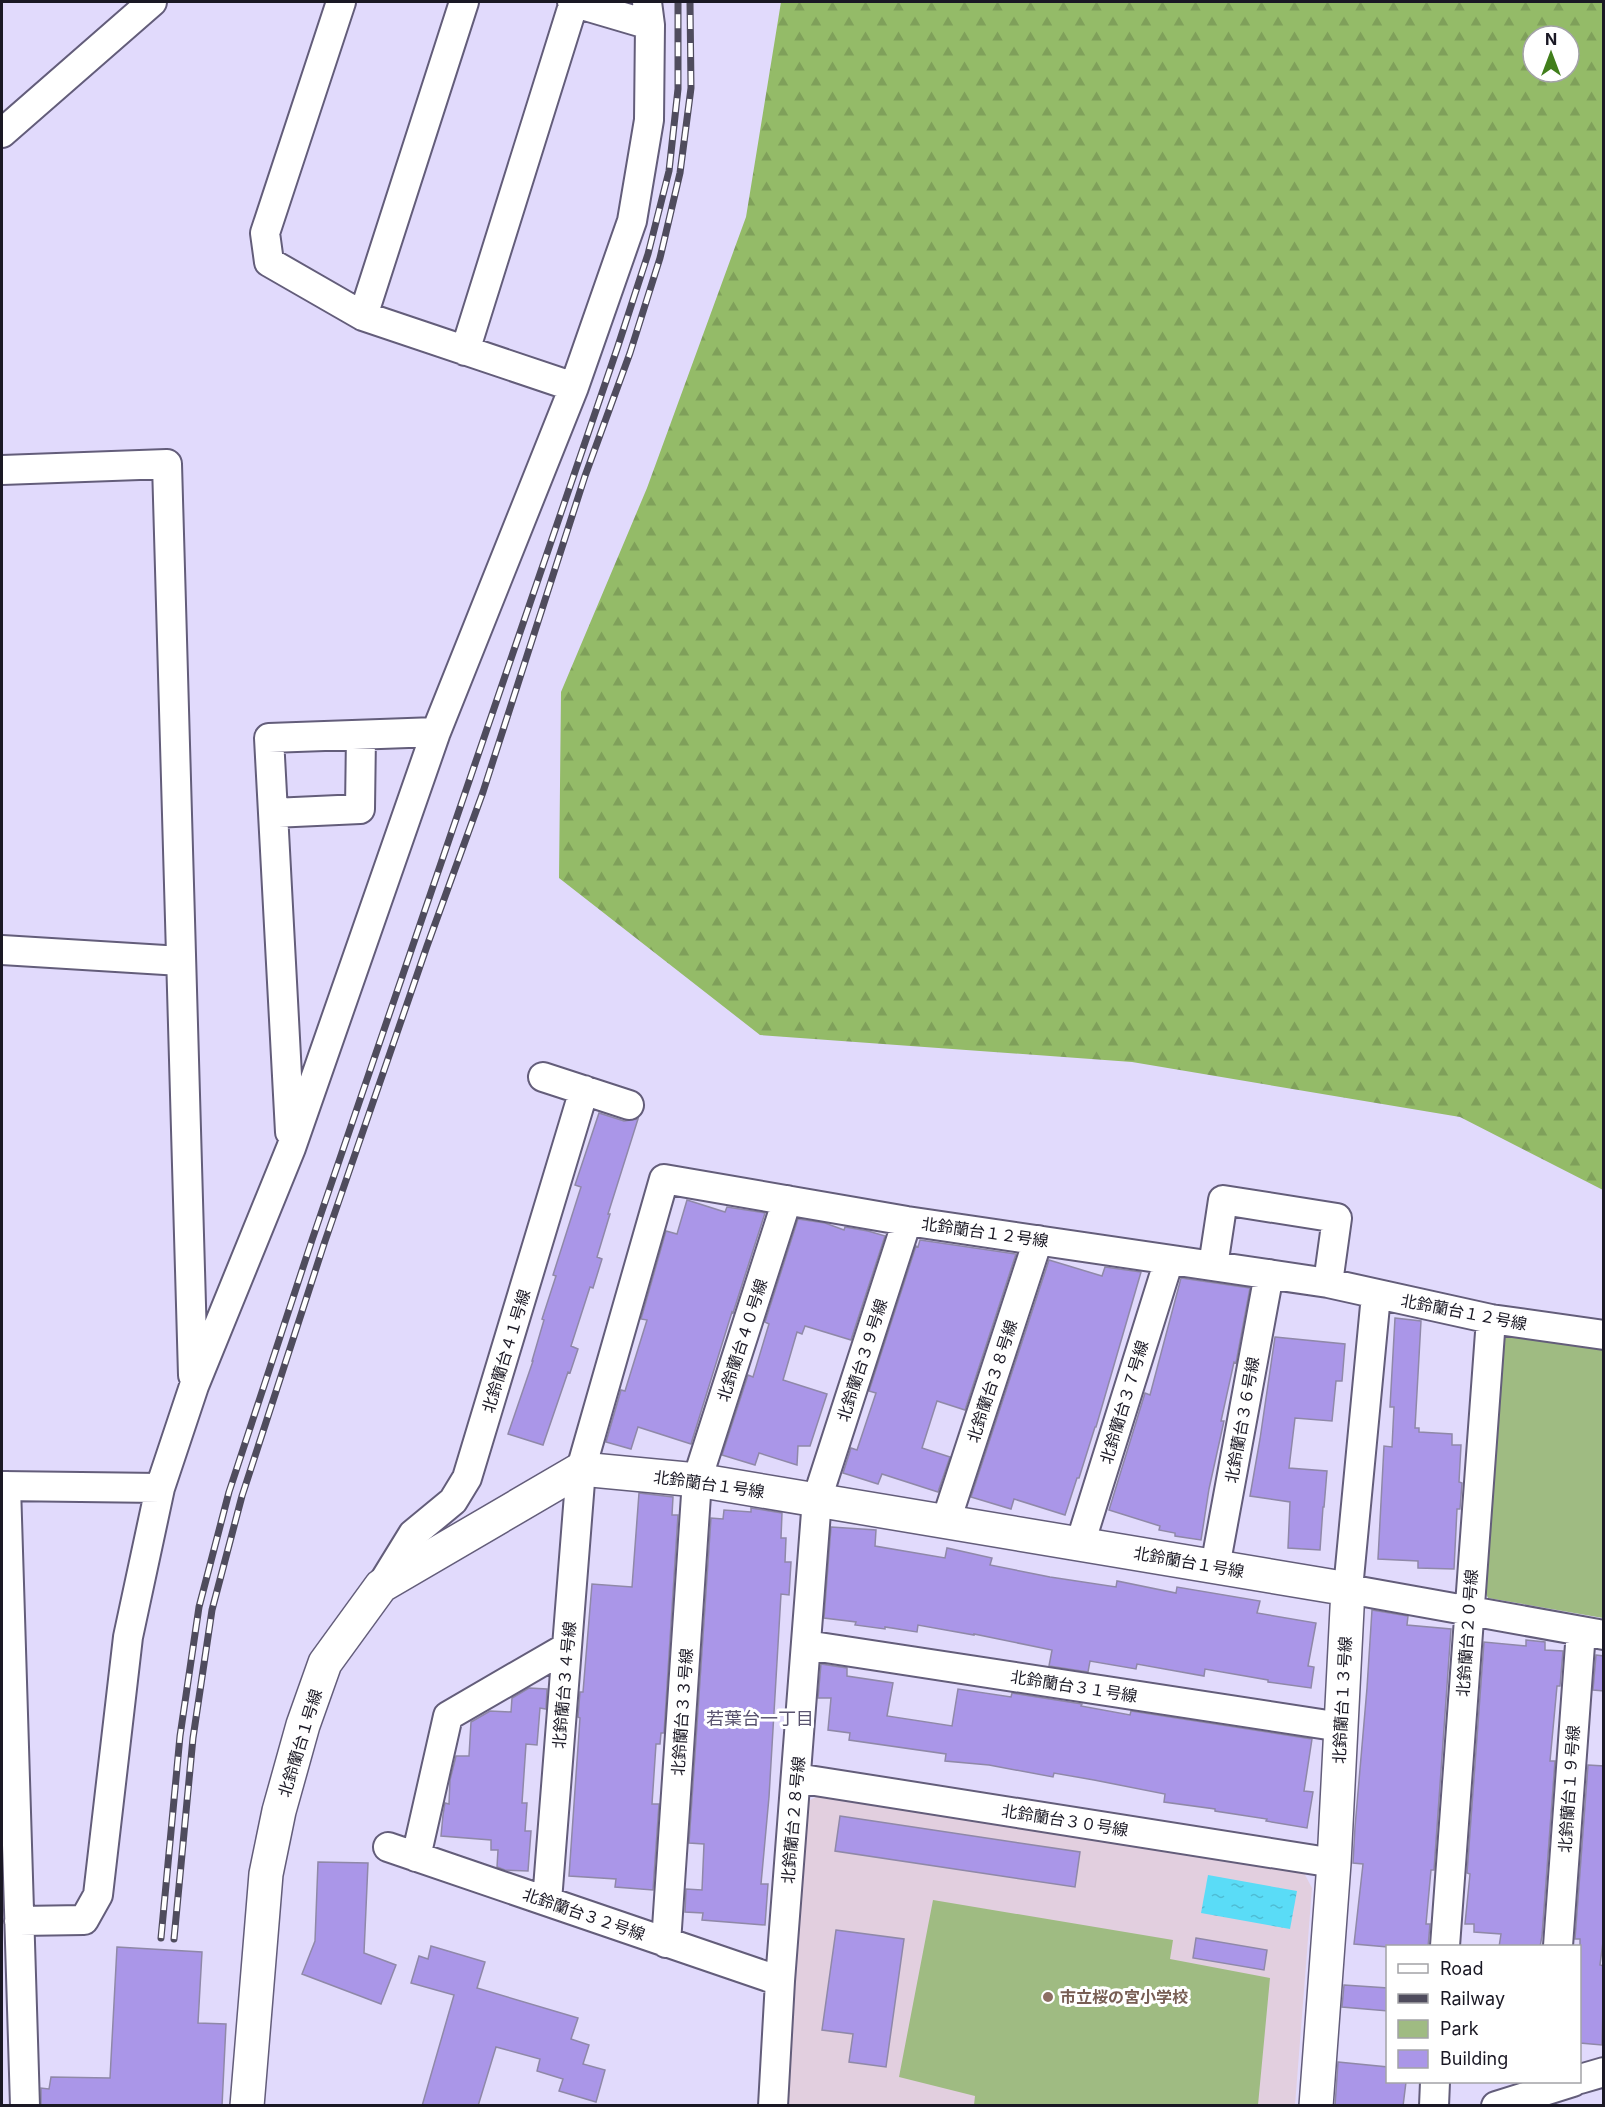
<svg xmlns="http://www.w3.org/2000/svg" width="1605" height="2107" viewBox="0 0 1605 2107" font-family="Inter,'Noto Sans JP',sans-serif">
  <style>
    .education { fill: #e2cfdf }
    .forest { fill: url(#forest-firs); fill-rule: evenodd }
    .green { fill: #9fbb82 }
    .water { fill: url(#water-ripples) }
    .building { fill: #aa96e8; stroke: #8f88a8; stroke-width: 1.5 }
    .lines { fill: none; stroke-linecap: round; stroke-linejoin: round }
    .street-casing { stroke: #635d7a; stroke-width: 32 }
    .secondary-casing { stroke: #635d7a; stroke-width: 36 }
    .street { stroke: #fff; stroke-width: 28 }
    .secondary { stroke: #fff; stroke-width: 33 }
    .rail-casing { stroke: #4f4c5d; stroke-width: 7 }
    .rail { stroke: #fff; stroke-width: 4.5; stroke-dasharray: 14; stroke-linecap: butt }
    .education-dot { fill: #8d6e63; stroke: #fff; stroke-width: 2 }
    .labels { text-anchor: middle; stroke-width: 6; stroke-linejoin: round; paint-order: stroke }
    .street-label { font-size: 16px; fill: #1a1824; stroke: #fff }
    .education-label { font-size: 16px; font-weight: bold; fill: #785e54; stroke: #fff; text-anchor: start }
    .neighbourhood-label { font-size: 18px; fill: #59536f; stroke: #fff }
  </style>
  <defs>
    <pattern id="forest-firs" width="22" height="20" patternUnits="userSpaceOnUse" patternTransform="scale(1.5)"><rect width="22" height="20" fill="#94bb68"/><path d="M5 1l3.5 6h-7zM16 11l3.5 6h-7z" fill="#7fa05a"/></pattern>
    <pattern id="water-ripples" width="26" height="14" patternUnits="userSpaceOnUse" patternTransform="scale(1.5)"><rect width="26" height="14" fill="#5adcf7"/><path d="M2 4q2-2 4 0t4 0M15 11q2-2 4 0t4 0" fill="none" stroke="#4ebcd4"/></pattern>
  </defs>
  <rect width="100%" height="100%" fill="#e1dafc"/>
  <path class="education" d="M824,1793L1303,1871L1312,1888L1295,2105L785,2106L808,1801Z"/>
  <path class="forest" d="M781,2H1603V1190L1460,1117L1132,1062L760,1035L559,878L561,692L647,488L746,217ZM1533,36H1569V72H1533Z"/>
  <path class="green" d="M1507,1334L1603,1349V1618L1488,1598L1480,1582L1499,1340Z
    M933,1900L1173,1940L1170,1959L1270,1978L1258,2105H974L975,2096L899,2077Z"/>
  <path class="water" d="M1208,1875L1297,1891L1290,1929L1201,1913Z"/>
  <path class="building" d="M599,1113L624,1121L638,1119L608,1214H610L597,1257L602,1259L593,1288L590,1287L571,1346L578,1349L570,1373L568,1372L543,1445L508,1434L533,1361H532L544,1320L542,1319L556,1276L553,1275L581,1187L575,1185Z
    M687,1200L725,1212L727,1207L765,1213L733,1313L732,1312L691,1444L638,1427L631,1449L606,1442L621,1390L625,1391L647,1320L641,1319L666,1231L677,1234Z
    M798,1219L825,1223L844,1230L845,1227L868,1231L885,1236L851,1340L805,1326L802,1334L797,1332L783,1380L827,1394L810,1446H798L797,1465L759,1453L755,1465L722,1455L748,1375L753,1377L769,1324L765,1322Z
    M920,1240L1016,1254L965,1410L937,1401L922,1448L950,1457L938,1492L882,1474L878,1484L843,1473L851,1448L857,1450L876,1393L869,1391L916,1246L918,1247Z
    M1049,1260L1102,1276L1105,1267L1141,1272L1096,1427H1095L1079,1478H1077L1065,1515L1014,1499L1011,1509L971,1497Z
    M1181,1278L1250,1288L1236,1363L1234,1362L1221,1421H1224L1209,1489L1201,1540L1175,1536V1533L1159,1530L1160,1526L1109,1510L1145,1393L1150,1395Z
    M1395,1318L1421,1321L1415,1428H1419V1432L1452,1434V1445H1461L1459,1482L1462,1483L1460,1509H1457L1454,1569L1418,1568V1561L1378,1559L1384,1446L1392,1447L1394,1407H1390Z
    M1275,1337L1345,1344L1342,1381H1336L1332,1421L1295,1418L1289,1468L1327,1471L1324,1507H1323L1320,1550L1288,1548L1290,1502L1250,1496L1260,1439Z
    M639,1493L673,1497L672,1515H678L664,1733H661L660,1744H656L652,1804H659L653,1890L615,1887L616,1879L569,1876L580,1718L578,1717L580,1692H583L592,1584L632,1587Z
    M751,1508L782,1513L781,1538H786L785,1562H791L789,1595L781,1594L769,1797L761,1884H768L765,1925L702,1920L703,1913L685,1912L686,1889L702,1890L704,1844L689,1843L711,1518L723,1519L724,1510L751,1512Z
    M831,1527L876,1530L875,1546L945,1558L947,1548L992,1558L990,1565L1050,1577L1116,1587L1117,1581L1176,1593L1177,1587L1260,1601L1257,1613L1316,1623L1308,1666L1314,1667L1311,1688L1268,1682V1680L1205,1669L1204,1676L1137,1664L1136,1669L1090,1661L1088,1672L1049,1666L1052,1650L974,1634V1635L918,1625L917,1632L885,1627V1629L855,1625L856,1622L824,1618Z
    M1372,1610L1408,1616L1407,1625L1451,1629L1434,1870H1431L1426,1924H1430L1428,1947H1388L1354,1944L1363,1864L1353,1863L1355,1827L1367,1688Z
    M1526,1640L1545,1642V1650L1563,1651L1560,1686H1557L1550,1761H1555L1542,1936L1540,1947H1499L1501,1934L1474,1932V1924H1465L1470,1874L1467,1873L1484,1642L1526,1646Z
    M1596,1655L1604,1656V1691L1593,1690Z
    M821,1664L847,1668V1676L893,1683L887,1716L952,1726L958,1689L1011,1697L1012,1693L1082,1704L1081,1706L1130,1715L1131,1711L1312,1739L1304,1791L1313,1792L1307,1828L1266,1821L1267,1819L1215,1811V1809L1164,1802L1165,1794L1094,1780L1054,1773L1053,1777L989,1765L945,1761L946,1754L849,1740L850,1733L828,1730L831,1698H818Z
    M529,1688L547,1689L546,1709L540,1708L537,1745L526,1744L522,1803H527L525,1831H531L528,1871L505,1870L497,1867L498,1850H491V1840L441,1836L443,1815L445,1803L449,1804L450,1780L456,1756H469L471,1722L490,1711L511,1712L512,1698Z
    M1588,1765L1604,1766V1934L1600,1965L1604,1966L1602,2045L1580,2043V1939H1575Z
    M840,1816L1080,1852L1075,1887L835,1851Z
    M318,1862L368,1863L364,1953L396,1965L381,2004L302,1974L315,1941Z
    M836,1930L904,1939L886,2067L849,2062L853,2034L822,2030Z
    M1196,1938L1267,1950L1264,1970L1193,1958Z
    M431,1946L485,1962L477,1988L578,2018L571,2039L589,2045L583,2064L605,2070L596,2102L559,2091L563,2079L537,2071L540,2059L496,2047L478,2106H422L454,1995L411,1983L419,1956L428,1959Z
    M117,1947L202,1952L198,2023L226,2024L222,2106H41V2088L49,2089L51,2077L110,2078Z
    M1344,1985L1388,1988V2011L1342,2007Z
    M1338,2062L1388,2067V2082H1406L1403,2106H1335Z"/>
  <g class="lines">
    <defs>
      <path id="street" d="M341,2L265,233L269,262L363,316L574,387
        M572,2L650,25
        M2,133L152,2
        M363,316L464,2
        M465,351L574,2
        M2,470L167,464L193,1375
        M273,813L360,809L361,735
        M2,950L181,961
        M543,1077L629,1105
        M290,1132L269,738L436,732
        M1213,1266L1223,1200L1337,1218L1328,1283
        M1376,1295L1348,1589L1604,1635
        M2,1486L160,1488
        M6,1486L25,2106
        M946,1521L1038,1240
        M1080,1544L1169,1260
        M1215,1567L1269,1274
        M381,1586L413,1534L453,1501L467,1478L584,1090
        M806,1645L1341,1727
        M796,1778L1334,1863
        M388,1847L780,1981
        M416,1857L448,1716L567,1647
        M547,1901L581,1469L664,1179L907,1221L1328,1283L1491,1319L1604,1335
        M19,1921L84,1920L98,1895L128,1637L160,1488L194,1386L291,1148L436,732L574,387L632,221L649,120L650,25L647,2
        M666,1943L697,1480L787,1200
        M1445,1946L1491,1319
        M1558,1946L1581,1631
        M1580,2079L1604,2072
        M773,2106L780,1981L817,1499L907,1221
        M1434,2106L1435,2082
        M1496,2106L1573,2082"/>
      <path id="secondary" d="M247,2106L266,1874L279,1811L303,1725L325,1663L381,1586L581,1469L697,1480L1348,1589L1334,1863L1316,2106"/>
    </defs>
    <use href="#street" class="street-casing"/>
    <use href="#secondary" class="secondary-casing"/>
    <use href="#street" class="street"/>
    <use href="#secondary" class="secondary"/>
    <defs>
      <path id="rail" d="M161,1938L180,1736L199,1607L229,1492L312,1240L617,349L648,254L669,171L678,89V2
        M174,1939L193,1738L212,1610L242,1496L324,1244L427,946L483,792L585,476L630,353L660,258L680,173L691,88L690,2"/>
    </defs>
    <use href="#rail" class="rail-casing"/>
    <use href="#rail" class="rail"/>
  </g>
  <circle class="education-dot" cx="1048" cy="1997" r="6"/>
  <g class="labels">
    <g class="street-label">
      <text transform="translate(985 1232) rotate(8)" y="6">北鈴蘭台１２号線</text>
      <text transform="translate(1464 1312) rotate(11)" y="6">北鈴蘭台１２号線</text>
      <text transform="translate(742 1340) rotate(-72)" y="6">北鈴蘭台４０号線</text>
      <text transform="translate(506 1351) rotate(-73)" y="6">北鈴蘭台４１号線</text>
      <text transform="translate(862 1360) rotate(-72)" y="6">北鈴蘭台３９号線</text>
      <text transform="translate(992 1381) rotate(-72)" y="6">北鈴蘭台３８号線</text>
      <text transform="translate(1124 1402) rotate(-73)" y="6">北鈴蘭台３７号線</text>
      <text transform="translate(1242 1420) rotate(-80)" y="6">北鈴蘭台３６号線</text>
      <text transform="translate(709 1484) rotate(8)" y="6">北鈴蘭台１号線</text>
      <text transform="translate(1189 1562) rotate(10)" y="6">北鈴蘭台１号線</text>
      <text transform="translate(1467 1633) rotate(-86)" y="6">北鈴蘭台２０号線</text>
      <text transform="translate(564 1685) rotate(-85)" y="6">北鈴蘭台３４号線</text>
      <text transform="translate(1074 1686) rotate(9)" y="6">北鈴蘭台３１号線</text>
      <text transform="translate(1342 1700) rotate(-87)" y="6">北鈴蘭台１３号線</text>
      <text transform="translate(682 1712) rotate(-86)" y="6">北鈴蘭台３３号線</text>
      <text transform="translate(300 1743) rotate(-73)" y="6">北鈴蘭台１号線</text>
      <text transform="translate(1569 1789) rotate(-86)" y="6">北鈴蘭台１９号線</text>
      <text transform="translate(793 1820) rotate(-85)" y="6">北鈴蘭台２８号線</text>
      <text transform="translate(1065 1820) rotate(9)" y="6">北鈴蘭台３０号線</text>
      <text transform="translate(584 1914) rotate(19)" y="6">北鈴蘭台３２号線</text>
    </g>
    <g class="education-label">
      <text x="1060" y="2003">市立桜の宮小学校</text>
    </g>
    <g class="neighbourhood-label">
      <text x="760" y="1725">若葉台一丁目</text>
    </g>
  </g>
  <rect width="1605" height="2107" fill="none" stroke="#1a1824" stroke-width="6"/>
  <rect x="1386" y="1945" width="195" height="138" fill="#ffffff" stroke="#a3a3a7" stroke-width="1.5"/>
  <rect x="1398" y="1964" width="30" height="9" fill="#ffffff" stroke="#a3a3a7" stroke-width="1.5"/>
  <text x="1440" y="1975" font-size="18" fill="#1a1824">Road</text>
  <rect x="1398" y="1994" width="30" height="9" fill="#4f4c5d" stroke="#a3a3a7" stroke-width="1.5"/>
  <text x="1440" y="2005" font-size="18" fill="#1a1824">Railway</text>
  <rect x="1398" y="2020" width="30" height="18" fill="#9fbb82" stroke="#a3a3a7" stroke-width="1.5"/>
  <text x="1440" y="2035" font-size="18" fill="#1a1824">Park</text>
  <rect x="1398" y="2050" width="30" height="18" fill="#aa96e8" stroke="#a3a3a7" stroke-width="1.5"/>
  <text x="1440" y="2065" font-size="18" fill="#1a1824">Building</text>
  <g transform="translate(1551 54)"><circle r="28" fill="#ffffff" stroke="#a3a3a7" stroke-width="1.5"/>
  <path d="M0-4.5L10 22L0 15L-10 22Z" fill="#417e1b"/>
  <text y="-9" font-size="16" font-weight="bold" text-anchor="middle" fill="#1a1824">N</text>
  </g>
</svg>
